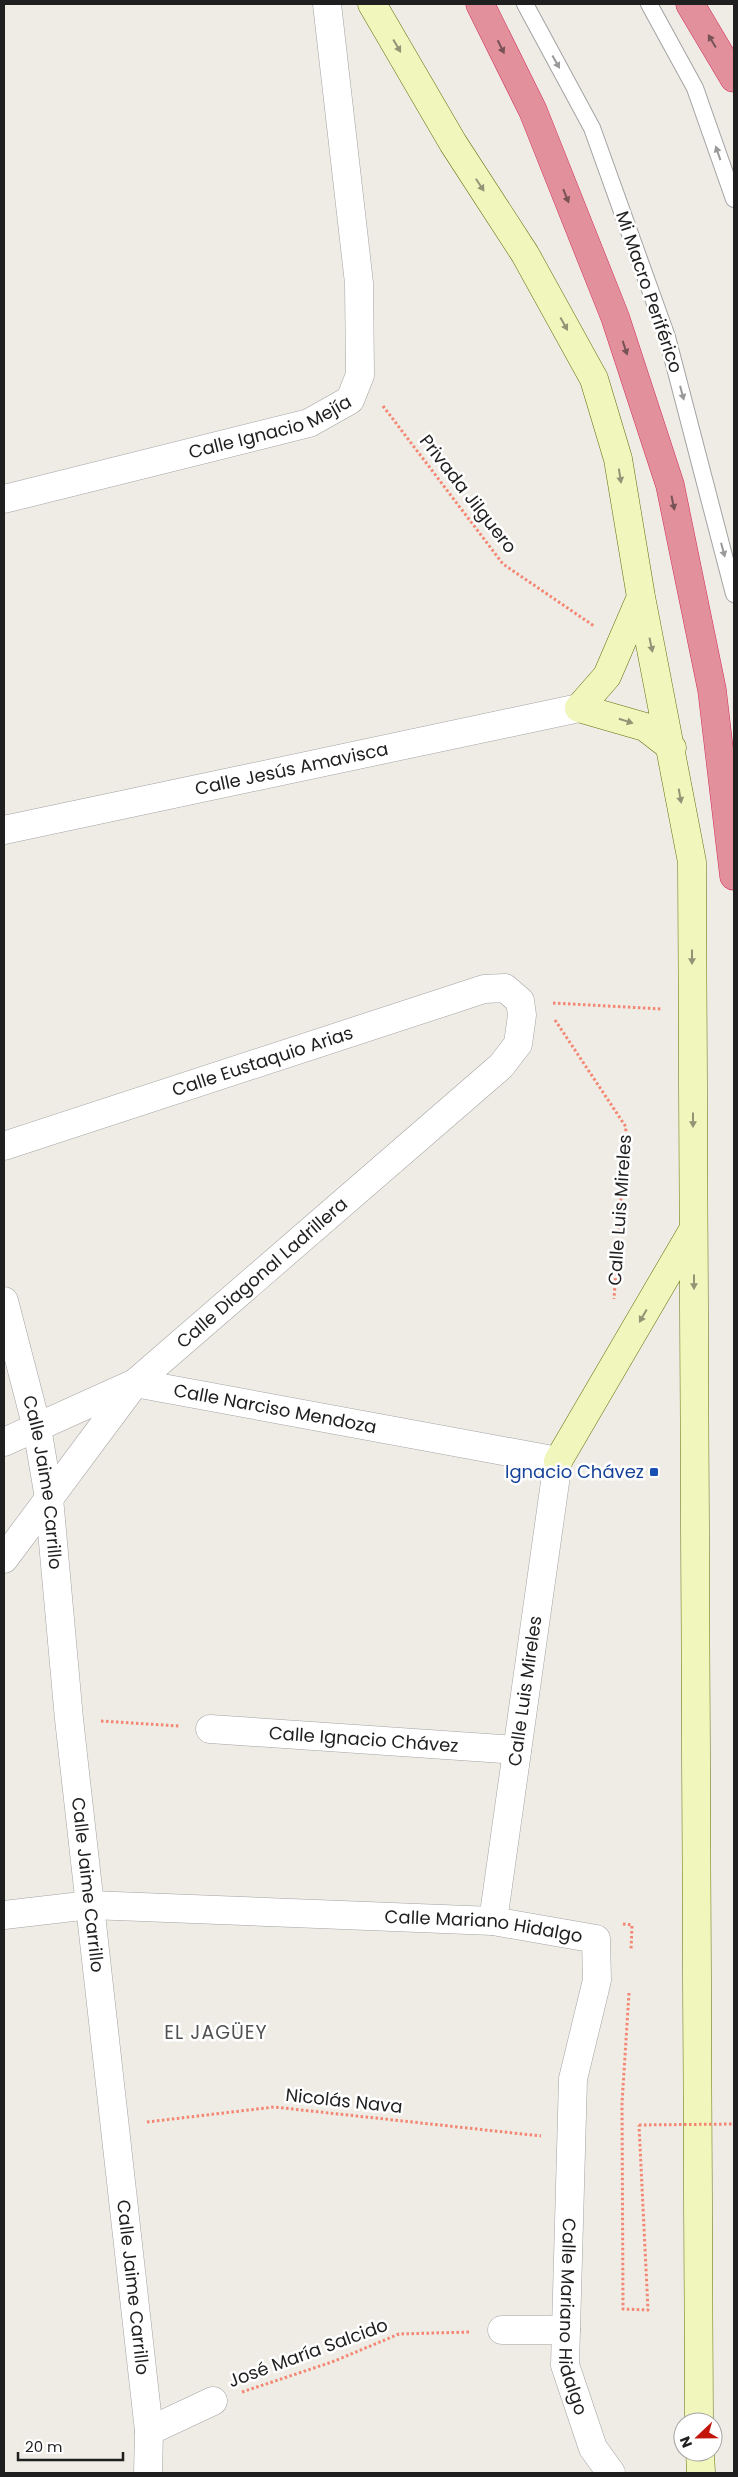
<svg xmlns="http://www.w3.org/2000/svg" width="738" height="2477" viewBox="0 0 738 2477" font-family="Poppins,sans-serif">
  <style>
    .lines { fill: none; stroke-linecap: round; stroke-linejoin: round }
    .lane-casing { stroke: #a3a3a3; stroke-width: 18 }
    .street-casing { stroke: #a3a3a3; stroke-width: 29 }
    .secondary-casing { stroke: #60710a; stroke-width: 29 }
    .highway-casing { stroke: #d22d5d; stroke-width: 29 }
    .path { stroke: #f38773; stroke-width: 3; stroke-dasharray: 2.5 2.5; stroke-linecap: butt }
    .lane { stroke: #fff; stroke-width: 16 }
    .street { stroke: #fff; stroke-width: 28 }
    .secondary { stroke: #f0f6bc; stroke-width: 28 }
    .highway { stroke: #e2919c; stroke-width: 28 }
    .path-bridge { stroke: #f38773; stroke-width: 3; stroke-dasharray: 2.5 2.5; stroke-linecap: butt }
    .oneway { fill: #775257 }
    .oneway2 { fill: #929575 }
    .oneway3 { fill: #9a9a9a }
    .transit-dot { fill: #1a4fb4; stroke: #fff; stroke-width: 2 }
    .labels { text-anchor: middle; stroke-width: 5; stroke-linejoin: round; paint-order: stroke }
    .street-label { font-size: 18px; fill: #1f1f1f; stroke: #fff }
    .transit-label { font-size: 18px; fill: #164399; stroke: #fff; text-anchor: end }
    .neighbourhood-label { font-size: 19px; letter-spacing: 1px; fill: #525252; stroke: #fff }
  </style>
  <rect width="100%" height="100%" fill="#efece5"/>
  <g class="lines">
    <defs>
      <path id="lane" d="M525,4L592,128L667,337L734,594
        M649,4L695,88L734,199"/>
      <g id="street">
        <path id="s1" d="M4,499L309,423L350,400L360,375L359,283L327,4"/>
        <path id="s2" d="M4,830L579,708"/>
        <path id="s3" d="M4,1146L484,989L505,988L520,1001L522,1015L518,1044L501,1066L135,1383L4,1559"/>
        <path id="s4" d="M4,1301L37,1428L49,1498L69,1719L149,2431L148,2473"/>
        <path id="s5" d="M4,1442L135,1383L558,1461L493,1921"/>
        <path id="s6" d="M210,1729L517,1750"/>
        <path id="s7" d="M4,1915L90,1905L493,1921L596,1939L597,1980L573,2079L565,2365L593,2448L611,2473"/>
        <path d="M502,2330H566"/>
        <path d="M149,2431L213,2401"/>
      </g>
      <path id="secondary" d="M372,4L453,143L525,254L594,379L618,459L641,597L692,862L699,2422
        M641,597L607,676L579,708L645,727L672,748
        M558,1461L693,1230
        M700,2452L701,2473"/>
      <path id="highway" d="M480,4L533,111L615,317L670,485L712,690L734,876
        M690,4L734,78"/>
    </defs>
    <use href="#lane" class="lane-casing"/>
    <use href="#street" class="street-casing"/>
    <use href="#secondary" class="secondary-casing"/>
    <use href="#highway" class="highway-casing"/>
    <path class="path" d="M383,406L503,564L594,626
      M553,1003L662,1009
      M555,1020L626,1127L614,1299
      M101,1721L179,1726
      M623,1924L632,1925L631,1950
      M629,1993L622,2103L623,2309L648,2310L639,2125
      M147,2122L274,2107L541,2136
      M242,2392L332,2362L399,2334L470,2332"/>
    <use href="#lane" class="lane"/>
    <use href="#street" class="street"/>
    <use href="#secondary" class="secondary"/>
    <use href="#highway" class="highway"/>
    <path class="path-bridge" d="M639,2125L734,2124"/>
  </g>
  <defs><path id="oneway-solid" d="M-6-.8H1V-3.2L6.5 0L1 3.2V.8H-6Z" transform="scale(1.25)"/></defs>
  <g class="oneway">
    <use href="#oneway-solid" transform="translate(712 41) rotate(-121)"/>
    <use href="#oneway-solid" transform="translate(501 47) rotate(64)"/>
    <use href="#oneway-solid" transform="translate(566 196) rotate(68)"/>
    <use href="#oneway-solid" transform="translate(625 348) rotate(72)"/>
    <use href="#oneway-solid" transform="translate(673 503) rotate(78)"/>
  </g>
  <g class="oneway2">
    <use href="#oneway-solid" transform="translate(397 46) rotate(60)"/>
    <use href="#oneway-solid" transform="translate(480 185) rotate(57)"/>
    <use href="#oneway-solid" transform="translate(564 324) rotate(61)"/>
    <use href="#oneway-solid" transform="translate(620 476) rotate(81)"/>
    <use href="#oneway-solid" transform="translate(651 645) rotate(78)"/>
    <use href="#oneway-solid" transform="translate(626 721) rotate(18)"/>
    <use href="#oneway-solid" transform="translate(680 796) rotate(80)"/>
    <use href="#oneway-solid" transform="translate(692 957) rotate(90)"/>
    <use href="#oneway-solid" transform="translate(693 1120) rotate(90)"/>
    <use href="#oneway-solid" transform="translate(694 1282) rotate(90)"/>
    <use href="#oneway-solid" transform="translate(643 1316) rotate(120)"/>
  </g>
  <g class="oneway3">
    <use href="#oneway-solid" transform="translate(556 62) rotate(61)"/>
    <use href="#oneway-solid" transform="translate(718 153) rotate(-109)"/>
    <use href="#oneway-solid" transform="translate(682 393) rotate(75)"/>
    <use href="#oneway-solid" transform="translate(723 550) rotate(75)"/>
  </g>
  <rect class="transit-dot" x="649" y="1467" width="10" height="10" rx="2.5"/>
  <g class="labels">
    <g class="street-label">
      <text transform="translate(649 292) rotate(71)" y="6">Mi Macro Periférico</text>
      <text dy="6" stroke="none"><textPath href="#s1" startOffset="276">Calle Ignacio Mejía</textPath></text>
      <text transform="translate(468 494) rotate(52)" y="6">Privada Jilguero</text>
      <text dy="6" stroke="none"><textPath href="#s2" startOffset="294">Calle Jesús Amavisca</textPath></text>
      <text dy="6" stroke="none"><textPath href="#s3" startOffset="272">Calle Eustaquio Arias</textPath></text>
      <text transform="translate(620 1210) rotate(-86)" y="6">Calle Luis Mireles</text>
      <text transform="translate(262 1273) rotate(-41)" y="6">Calle Diagonal Ladrillera</text>
      <text dy="6" stroke="none"><textPath href="#s5" startOffset="286">Calle Narciso Mendoza</textPath></text>
      <text dy="6" stroke="none"><textPath href="#s4" startOffset="186">Calle Jaime Carrillo</textPath></text>
      <text transform="translate(525 1691) rotate(-82)" y="6">Calle Luis Mireles</text>
      <text dy="6" stroke="none"><textPath href="#s6" startOffset="154">Calle Ignacio Chávez</textPath></text>
      <text dy="6" stroke="none"><textPath href="#s4" startOffset="591">Calle Jaime Carrillo</textPath></text>
      <text dy="6" stroke="none"><textPath href="#s7" startOffset="481">Calle Mariano Hidalgo</textPath></text>
      <text transform="translate(344 2101) rotate(6)" y="6">Nicolás Nava</text>
      <text dy="6" stroke="none"><textPath href="#s4" startOffset="996">Calle Jaime Carrillo</textPath></text>
      <text dy="6" stroke="none"><textPath href="#s7" startOffset="976">Calle Mariano Hidalgo</textPath></text>
      <text transform="translate(308 2353) rotate(-20)" y="6">José María Salcido</text>
    </g>
    <g class="transit-label">
      <text x="644" y="1478">Ignacio Chávez</text>
    </g>
    <g class="neighbourhood-label">
      <text x="216" y="2039">EL JAGÜEY</text>
    </g>
  </g>
  <rect width="738" height="2477" fill="none" stroke="#1f1f1f" stroke-width="10"/>
  <g transform="translate(698 2437) rotate(248)"><circle r="24" fill="#ffffff" stroke="#a5a5a5"/>
  <path d="M0-4L9 19L0 12L-9 19Z" fill="#c3140a"/>
  <text y="-8" font-size="14" font-weight="bold" text-anchor="middle" fill="#1f1f1f">N</text>
  </g>
  <path d="M18 2452v8h105v-8" fill="none" stroke="#1f1f1f" stroke-width="2.5"/>
  <text x="25" y="2452" font-size="15" fill="#1f1f1f" stroke="#ffffff" stroke-width="4" paint-order="stroke">20 m</text>
</svg>
